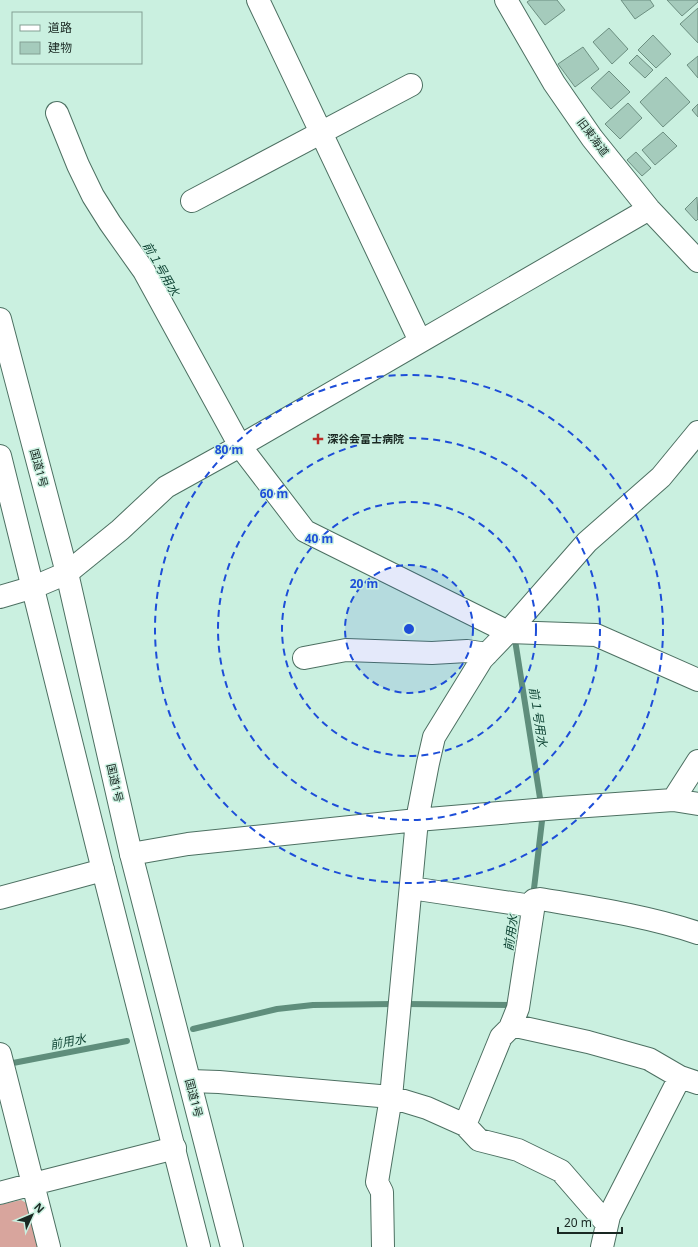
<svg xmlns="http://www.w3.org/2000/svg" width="698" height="1247" viewBox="0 0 698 1247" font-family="'Noto Sans','Noto Sans JP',sans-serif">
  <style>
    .green { fill: #d8a59d }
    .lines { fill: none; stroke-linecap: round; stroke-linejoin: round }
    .stream { stroke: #5f8e7c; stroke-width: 6 }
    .building { fill: #a5cbbc; stroke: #6c8f81 }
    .minor-casing { stroke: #4d7062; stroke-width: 24 }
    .highway-casing { stroke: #4d7062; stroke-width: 24 }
    .minor { stroke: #fff; stroke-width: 22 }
    .highway { stroke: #fff; stroke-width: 22 }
    .ring { fill: none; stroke: #1d4ed8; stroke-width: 2; stroke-dasharray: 7 5 }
    .poi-dot { fill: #ba2b26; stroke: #caf0e0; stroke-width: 1.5 }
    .labels { text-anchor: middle; stroke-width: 3; stroke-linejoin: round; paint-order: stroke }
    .street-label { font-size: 11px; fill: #192822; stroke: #caf0e0 }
    .poi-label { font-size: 11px; font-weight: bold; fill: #192822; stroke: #caf0e0; text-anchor: start }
    .water-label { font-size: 12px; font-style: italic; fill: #093f2f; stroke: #caf0e0 }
    .centre { fill: #1d4ed8; stroke: #caf0e0; stroke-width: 2 }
    .ring-label { font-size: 12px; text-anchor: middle; font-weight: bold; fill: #1d4ed8; stroke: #caf0e0; stroke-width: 3; stroke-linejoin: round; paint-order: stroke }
  </style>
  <rect width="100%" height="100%" fill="#caf0e0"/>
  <path class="green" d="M21,1200L30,1205L42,1247H0V1205Z"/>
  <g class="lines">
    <path class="stream" d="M515,640L540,798
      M533,897L542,821
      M405,1004L513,1005V1003
      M193,1029L277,1009L313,1005L394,1004
      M13,1063L127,1041"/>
  </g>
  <path class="building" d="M530,0H557L565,10L545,25L527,2Z
    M621,0H650L654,6L635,19Z
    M667,0H698V2L682,16Z
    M698,8V43L680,24Z
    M609,28L628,49L612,64L593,42Z
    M653,35L671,54L656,68L638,50Z
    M583,47L599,69L575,87L558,64Z
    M637,55L653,70L645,78L629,63Z
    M698,56V78L687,65Z
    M609,71L630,92L611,109L591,88Z
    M666,77L690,102L663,127L640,102Z
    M628,103L642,118L620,139L605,124Z
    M698,104V117L692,110Z
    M663,132L677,146L655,165L642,150Z
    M636,152L651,168L642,176L627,160Z
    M697,197L698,219L696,221L685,209Z"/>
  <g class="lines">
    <defs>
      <path id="minor" d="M258,0L420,341
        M506,0L554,83L592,138L649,209L698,261
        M57,113L78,165L93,196L110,223L144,271L240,446L305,531L508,632L482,659L434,737L428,763L417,820L391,1097L377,1182L382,1192L383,1247
        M192,201L411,85
        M698,432L661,477L587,542L508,632L596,635L698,680
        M0,597L34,587L67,573L120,530L166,487L240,446L649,209
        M304,658L346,650L432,653L467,651L487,654
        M673,800L698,761
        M131,854L188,844L417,820L559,808L673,800L698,804
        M411,888L525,905
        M0,898L103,870
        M534,900L540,899C593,908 647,916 698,933
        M511,1025L588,1042L649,1059L680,1077L698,1083
        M0,1054L49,1247
        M190,1081L219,1082L391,1097L427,1108L465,1125L479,1140L518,1150L561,1171L607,1224
        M465,1125L501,1037L510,1028L518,1008L533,910
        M0,1193L33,1184L175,1148
        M602,1247L609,1216L680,1077"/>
      <path id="highway" d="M0,319L67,573L131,854L232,1247
        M0,456L103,870L199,1247"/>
    </defs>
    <use href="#minor" class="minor-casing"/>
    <use href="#highway" class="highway-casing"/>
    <use href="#minor" class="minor"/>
    <use href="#highway" class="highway"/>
  </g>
  <circle cx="409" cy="629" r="64" fill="#1d4ed8" fill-opacity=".12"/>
  <g class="ring">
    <circle cx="409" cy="629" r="64"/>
    <circle cx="409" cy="629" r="127"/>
    <circle cx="409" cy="629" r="191"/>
    <circle cx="409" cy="629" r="254"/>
  </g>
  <path class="poi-dot" d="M316 433h4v4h4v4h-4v4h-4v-4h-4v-4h4z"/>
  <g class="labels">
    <g class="street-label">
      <text transform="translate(593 137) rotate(53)" y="4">旧東海道</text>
      <text transform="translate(39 468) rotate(75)" y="4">国道1号</text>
      <text transform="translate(115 783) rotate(77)" y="4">国道1号</text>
      <text transform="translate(194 1098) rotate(76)" y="4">国道1号</text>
    </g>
    <g class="poi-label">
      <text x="327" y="443">深谷会富士病院</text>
    </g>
    <g class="water-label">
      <text transform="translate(161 269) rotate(60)" y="4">前１号用水</text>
      <text transform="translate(538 717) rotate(81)" y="4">前１号用水</text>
      <text transform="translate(511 933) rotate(-82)" y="4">前用水</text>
      <text transform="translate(68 1042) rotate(-11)" y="4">前用水</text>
    </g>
  </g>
  <circle cx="409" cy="629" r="6" class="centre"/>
  <g class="ring-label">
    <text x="229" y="454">80 m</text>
    <text x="274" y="498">60 m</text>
    <text x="319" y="543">40 m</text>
    <text x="364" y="588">20 m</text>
  </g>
  <rect x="12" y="12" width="130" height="52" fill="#caf0e0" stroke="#83a094"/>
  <rect x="20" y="25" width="20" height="6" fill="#ffffff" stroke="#83a094"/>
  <text x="48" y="32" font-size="12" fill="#192822">道路</text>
  <rect x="20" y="42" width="20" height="12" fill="#a5cbbc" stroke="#83a094"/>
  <text x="48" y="52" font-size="12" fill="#192822">建物</text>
  <g transform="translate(32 1215) rotate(46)" stroke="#caf0e0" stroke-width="3" paint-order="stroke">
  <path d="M0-3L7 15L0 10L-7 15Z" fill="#192822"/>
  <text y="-6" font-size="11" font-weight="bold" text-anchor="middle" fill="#192822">N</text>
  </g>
  <path d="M558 1227v6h64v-6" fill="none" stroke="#192822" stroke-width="2"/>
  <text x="564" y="1227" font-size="12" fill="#192822" stroke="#caf0e0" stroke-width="3" paint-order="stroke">20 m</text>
</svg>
